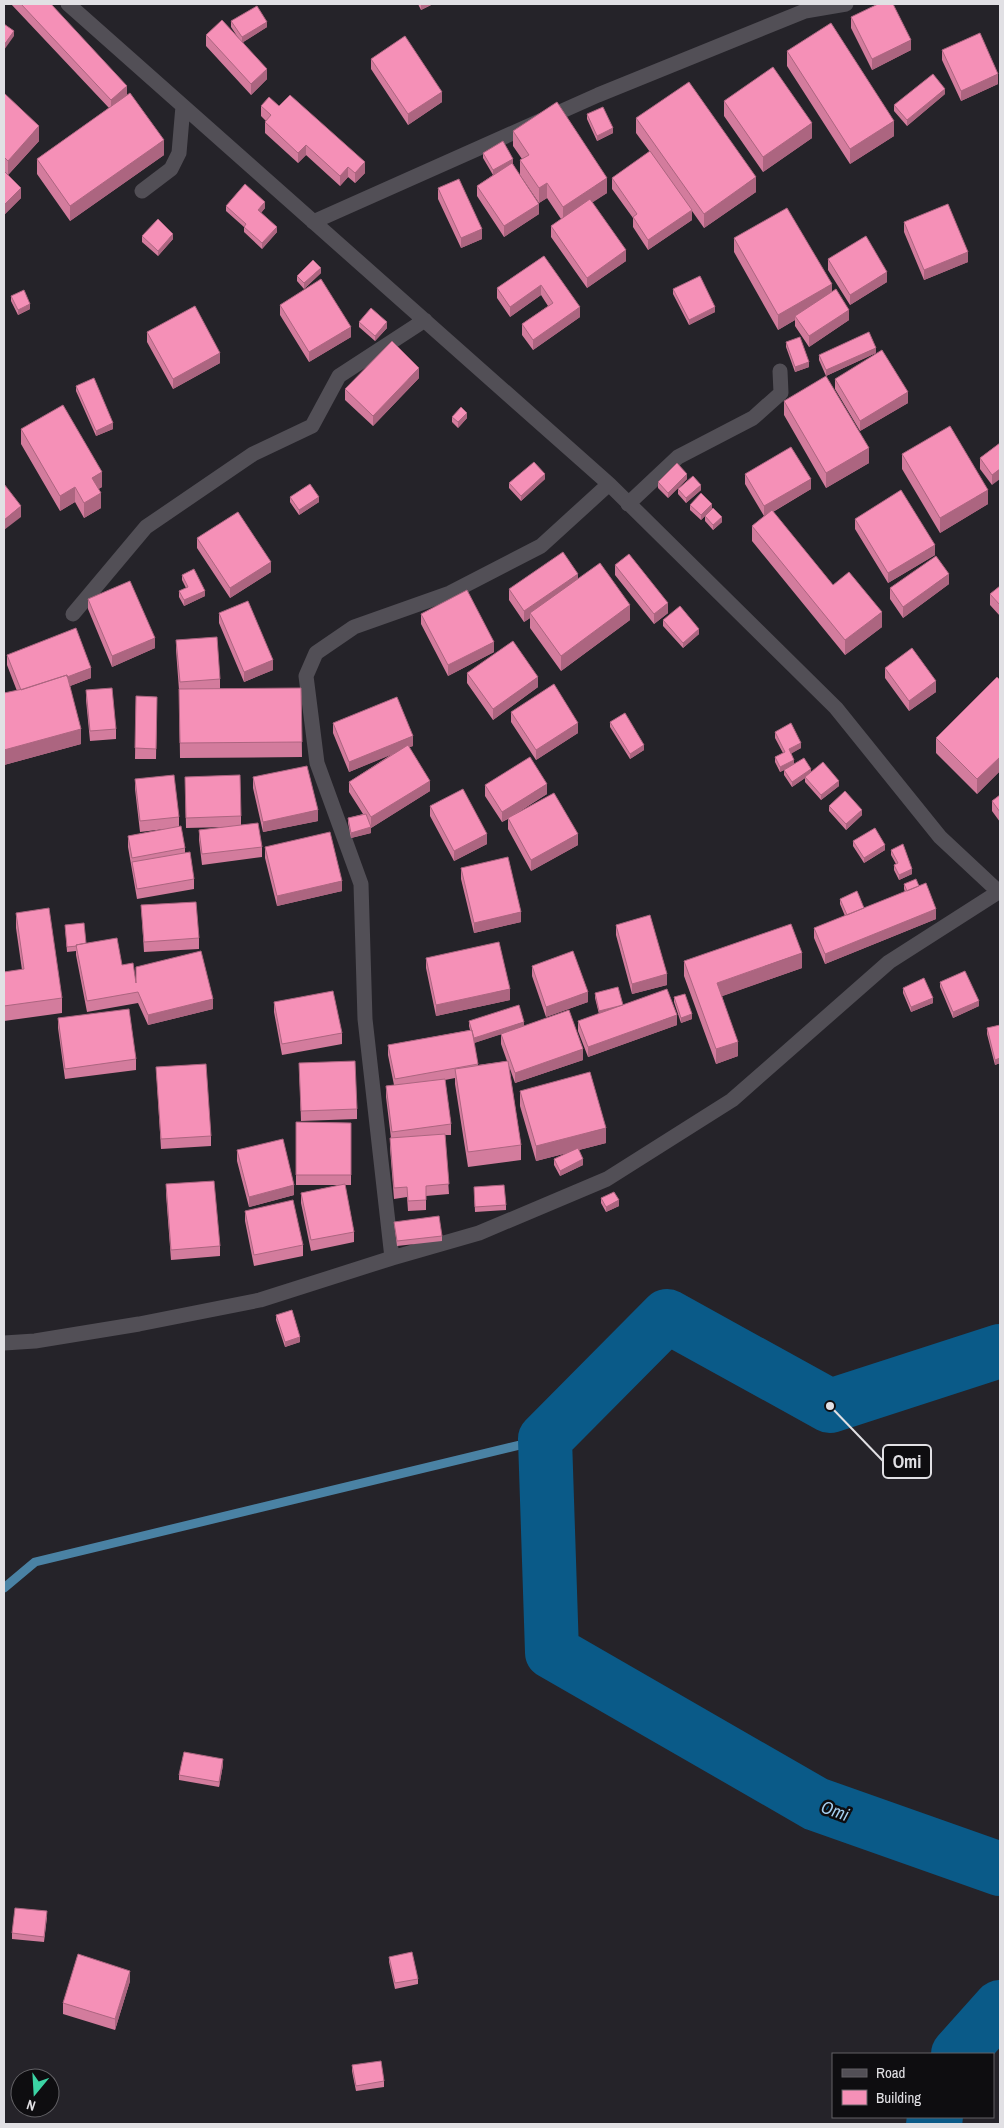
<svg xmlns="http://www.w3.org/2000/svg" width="1004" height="2128" viewBox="0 0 1004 2128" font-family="'Archivo Narrow',sans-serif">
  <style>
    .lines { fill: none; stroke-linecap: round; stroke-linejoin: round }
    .stream { stroke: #4a82a4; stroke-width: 9 }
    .river { stroke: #0a5a88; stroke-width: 54 }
    .minor { stroke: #524f56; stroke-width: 15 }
    .wall { fill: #d37c9d; fill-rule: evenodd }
    .shaded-wall { fill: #ac6580 }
    .building { fill: #f590b7; stroke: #ac6580 }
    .labels { text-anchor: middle; stroke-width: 5; stroke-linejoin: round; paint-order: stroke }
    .water-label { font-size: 18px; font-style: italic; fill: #a6cff0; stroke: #0e0d10 }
    .leader { fill: none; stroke: #e1e0e4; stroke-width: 2 }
    .callout-dot { fill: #e1e0e4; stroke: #0e0d10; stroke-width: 2 }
    .callout { fill: #0e0d10; stroke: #e1e0e4; stroke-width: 2 }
    .callout-label { font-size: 18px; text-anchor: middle; font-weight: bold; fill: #e1e0e4 }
  </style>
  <rect width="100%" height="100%" fill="#252329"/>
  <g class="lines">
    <path class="stream" d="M4,1588L35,1562L545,1439"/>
    <path class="river" d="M1000,1351L830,1406L667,1316L545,1439L552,1652L816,1804L1000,1869
      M958,2054L1000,2007
      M933,2124L936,2117"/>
    <path class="minor" d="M68,4L609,484L836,708L940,837L1000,893
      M142,191L171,169L179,153L183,106
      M313,222L598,95L805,11L846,4
      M628,504L678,457L753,418L781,393L780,371
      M73,614L146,527L253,454L312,426L339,376L425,320
      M392,1258L365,1019L361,884L317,763L306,676L316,653L354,627L450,593L541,546L609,484
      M4,1343L35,1341L139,1324L260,1300L392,1258L479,1233L607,1179L732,1100L889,962L1000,891"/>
  </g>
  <path class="wall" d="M11,4H51L127,96L164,155L70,221L37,174V159L109,108Z
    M418,4H433L421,10Z
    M851,17L911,50L872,70L851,28Z
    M231,21L267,27L243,42L267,79L251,95L206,46V35L239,39L231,27Z
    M942,50L998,84L961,101L942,60Z
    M787,51L894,136L850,164L787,66Z
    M371,59L442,102L408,125L371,69Z
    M4,93L39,141L8,175L21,198L4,215Z
    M945,94L907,126L894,111V105Z
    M724,101L812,138L763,172L724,116Z
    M261,106H279L365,173L355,183L348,177L340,186L306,155L298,163L265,133V122L266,121L261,116Z
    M587,114L613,133L597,141L587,119Z
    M636,118L756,192L704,228L692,211V220L648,250L633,227V218L612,189V178L650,152L636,133Z
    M513,131L607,193L592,202L626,261L587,288L551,237V226L561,219L547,198L539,203L520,175V160L522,159L513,146Z
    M483,153L513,164L539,214L504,237L477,196V186L493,175L483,158Z
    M438,188L482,239L461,248L438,199Z
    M226,206L265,208L261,213L277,232L262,249L244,232V227L226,211Z
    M904,222L968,262L924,280L904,232Z
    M142,236L173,239L158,256L142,242Z
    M734,238L832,291L849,320L809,347L795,326V320L778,330L734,252Z
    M544,256L580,317L533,350L522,335V324L548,306L541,295L510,317L497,298V288Z
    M828,259L887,282L850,305L828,270Z
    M321,273L304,289L297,281V276Z
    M673,289L715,312L689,325L673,294Z
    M11,296L30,309L18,315L11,301Z
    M280,305L351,337L309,362L280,315Z
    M359,322L387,328L375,341L359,327Z
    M147,332L220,363L173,389L147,342Z
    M786,342L809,367L795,372L786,347Z
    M876,353L826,376L819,360V355Z
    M419,378L373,426L345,400V389Z
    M835,379L908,403L860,431L835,389Z
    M76,386L113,429L96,436L76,391Z
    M784,401L869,463L826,488L784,415Z
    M452,417L467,418L458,428L452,422Z
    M21,429L102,487L98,489L101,508L84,518L75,502L60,511L21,444Z
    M1000,443L992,485L980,469V458Z
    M902,454L988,504L940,533L902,469Z
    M745,474L811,489L773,512L833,585L882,627L845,655L752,541V526L764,516L745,484Z
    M545,479L521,501L509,488V483Z
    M687,479L668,498L658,488V482Z
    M678,489L701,490L686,503L678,494Z
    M290,497L319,502L299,515L290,502Z
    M690,505L712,509L722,522L713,530L705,521V516L701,520L690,510Z
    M855,519L935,555L888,583L855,529Z
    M197,538L271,572L230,598L197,548Z
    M615,565L668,613L654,624L615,575Z
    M182,575L205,596L184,606L179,597V591L186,588L182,580Z
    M578,579L630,620L561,671L530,628V618L524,622L509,600V589Z
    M949,584L903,618L890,599V588Z
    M1000,586V616L990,605V594Z
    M88,599L155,648L112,667L88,609Z
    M219,613L273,670L244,682L219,623Z
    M421,614L494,652L448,676L421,624Z
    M663,620L699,634L683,648L663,626Z
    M176,640L220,679V689L301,688L302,757L180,758L179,690L176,650Z
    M7,655L91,678L70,686L81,744L4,765V693L17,691L7,665Z
    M885,668L936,692L909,711L885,678Z
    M467,673L538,687L493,720L467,683Z
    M1000,680V771L977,794L936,753V738Z
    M86,690L116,729V739L90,741L86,700Z
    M136,696L157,697L156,759H135Z
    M511,712L578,733L536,760L511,722Z
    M610,722L644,750L630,759L610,727Z
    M333,723L413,746L409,747L430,791L371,828L370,826L371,833L351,838L348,823V818L363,814L349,792V782L392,754L349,772L333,733Z
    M775,732L801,748L791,753L794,764L811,772L839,786L821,800L805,782V778L792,787L784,775V770L788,768L780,772L775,762V757L783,753L775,738Z
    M185,777L241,816V825L262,847V857L202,865L199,840V830L227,827L186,828Z
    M253,777L318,821L263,832L253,788Z
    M135,779L179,817V826L185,848V853L194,879V889L137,899L128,847V836L165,829L140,832L135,789Z
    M485,785L547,794L514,815L578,845L531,871L508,829V819L502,822L485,796Z
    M1000,795V822L992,811V801Z
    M430,806L487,844L454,861L430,816Z
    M829,806L862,815L846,830L829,811Z
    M853,841L885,850L864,863L853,846Z
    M265,847L342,891L277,906L265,858Z
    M891,850L912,874L899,880L894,870V865L896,864L891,855Z
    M461,868L521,922L474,933L461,879Z
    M904,884L919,886L936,919L825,964L814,938V928L845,916L840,904V899L864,908L905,892L904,889Z
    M141,905L199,938V949L144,952Z
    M16,913L62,998V1013L4,1021V972L22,970L16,928Z
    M65,925L86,943L122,965L136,980V967L213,1009L148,1025L138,1003L87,1012L76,955V951L67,952Z
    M616,925L667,985L632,994L616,935Z
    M426,958L510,1000L436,1016L426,968Z
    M684,961L802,968L722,996L738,1056L716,1064L684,976Z
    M532,966L588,1002L546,1017L532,976Z
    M940,982L979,1006L953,1018L940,987Z
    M903,988L933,1003L911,1012L903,993Z
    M595,993L623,1005L677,1025L588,1057L578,1031V1021L599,1014L595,998Z
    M674,997L692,1019L681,1023L674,1002Z
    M274,1002L342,1033V1044L282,1055L274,1012Z
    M58,1018L136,1059V1070L65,1079L58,1028Z
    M469,1021L524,1026L583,1060L515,1083L509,1066L521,1145V1160L468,1167L455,1084V1078L445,1080L451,1124V1135H445L449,1194L426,1196V1210L408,1211L407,1197L394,1199L390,1148V1138H391L386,1097V1086L394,1085L388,1055V1045L470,1030L469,1026ZM501,1034V1044L507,1061L478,1065L474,1043Z
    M1000,1025V1063L995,1065L987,1034V1028Z
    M299,1063L357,1109V1119L301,1121Z
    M156,1067L211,1136V1146L161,1149Z
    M520,1091L606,1143L579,1150L583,1165L560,1176L554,1165V1159L567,1153L536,1161L520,1106Z
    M296,1122L351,1123V1185H345L354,1232V1242L311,1251L301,1203V1193L340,1185H296Z
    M237,1150L294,1195L249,1207L237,1161Z
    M166,1184L220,1246V1256L171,1260L166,1194Z
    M474,1187L506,1205V1210L475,1212Z
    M601,1198L619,1206L606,1212L601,1203Z
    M245,1211L303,1245V1256L254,1266L245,1221Z
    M394,1222L442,1236V1241L397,1246Z
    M276,1315L300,1342L285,1347L276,1320Z
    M223,1765L219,1787L179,1780V1775Z
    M47,1917L44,1942L12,1939V1933Z
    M389,1957L418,1979V1984L395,1989L389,1962Z
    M130,1981L115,2030L63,2014V2003Z
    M352,2065L384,2081V2087L356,2091L352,2071Z"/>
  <path class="shaded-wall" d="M421,4H433L421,10Z
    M267,22V27L242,43V37Z
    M14,31V36L4,50V45Z
    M911,40V50L872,70V59Z
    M267,69V79L251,95V84Z
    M998,74V84L961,101V91Z
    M127,86V96L111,110V100Z
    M945,89V94L907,126V120Z
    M442,92V102L408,125V114Z
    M894,121V136L850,164V149Z
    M812,123V138L763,172V157Z
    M39,126V141L8,175V161Z
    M613,128V133L597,141V136Z
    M164,140V155L70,221V206Z
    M306,145V155L298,163V153Z
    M513,159V164L493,175V170Z
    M365,162V173L355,183V173Z
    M348,167V177L340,186V176Z
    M756,177V192L704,228V214Z
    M607,178V193L563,222V207Z
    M547,183V198L539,203V188Z
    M21,188V198L4,215V205Z
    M265,202V208L258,216V210Z
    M539,204V214L504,237V226Z
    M692,210V220L648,250V240Z
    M277,227V232L262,249V243Z
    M482,229V239L461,248V238Z
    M173,234V239L158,256V251Z
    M626,250V261L587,288V278Z
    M968,252V262L924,280V270Z
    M321,268V273L304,289V283Z
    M887,272V282L850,305V295Z
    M832,284V299L795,316V320L778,330V315Z
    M541,285V295L510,317V307Z
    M30,304V309L18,315V310Z
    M580,307V317L533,350V340Z
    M715,307V312L689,325V320Z
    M849,310V320L809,347V336Z
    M387,322V328L375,341V336Z
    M351,327V337L309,362V352Z
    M876,348V353L826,376V370Z
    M220,353V363L173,389V379Z
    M809,362V367L795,372V367Z
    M419,368V378L373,426V416Z
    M908,392V403L860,431V421Z
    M467,413V418L458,428V422Z
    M113,423V429L96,436V431Z
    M869,448V463L826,488V473Z
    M1000,469V479L992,485V475Z
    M102,472V487L92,493V478Z
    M545,474V479L521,501V496Z
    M687,474V479L668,498V493Z
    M811,479V489L764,517V506Z
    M701,485V490L686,503V498Z
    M75,487V502L60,511V496Z
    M988,490V504L940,533V518Z
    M101,493V508L84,518V503Z
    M319,497V502L299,515V510Z
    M712,504V509L701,520V515Z
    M21,506V517L4,530V520Z
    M722,517V522L713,530V525Z
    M935,545V555L888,583V573Z
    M271,562V572L230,598V588Z
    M578,574V584L530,613V618L524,622V611Z
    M949,574V584L903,618V607Z
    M205,591V596L184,606V600Z
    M668,603V613L654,624V614Z
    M630,605V620L561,671V656Z
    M882,612V627L845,655V640Z
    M699,629V634L683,648V643Z
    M155,638V648L112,667V656Z
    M494,642V652L448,676V665Z
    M273,660V670L244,682V672Z
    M91,668V678L23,704V694Z
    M538,677V687L493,720V709Z
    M936,681V692L909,711V701Z
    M578,723V733L536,760V750Z
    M81,729V744L4,765V750Z
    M413,736V746L349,772V762Z
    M801,743V748L789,755V749Z
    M644,745V750L630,759V754Z
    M1000,757V771L977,794V779Z
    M794,760V765L780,772V767Z
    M811,769V774L805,777V778L792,787V782Z
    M430,781V791L371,828V817Z
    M839,781V786L821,800V795Z
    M547,784V794L502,822V812Z
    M318,810V821L263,832V822Z
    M862,810V815L846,830V824Z
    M371,827V833L351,838V833Z
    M487,834V844L454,861V851Z
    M578,834V845L531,871V860Z
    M885,845V850L864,863V858Z
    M912,869V874L899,880V875Z
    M342,881V891L277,906V896Z
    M936,909V919L825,964V954Z
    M521,912V922L474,933V923Z
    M802,953V968L717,998V983Z
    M667,974V985L632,994V984Z
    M510,989V1000L436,1016V1005Z
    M588,992V1002L546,1017V1007Z
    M933,998V1003L911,1012V1007Z
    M213,999V1009L148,1025V1015Z
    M979,1001V1006L953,1018V1012Z
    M623,1005L599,1016V1011Z
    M692,1014V1019L681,1023V1018Z
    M677,1015V1025L588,1057V1047Z
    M524,1022V1027L474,1043V1038Z
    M738,1042V1056L716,1064V1049Z
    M583,1049V1060L515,1083V1073Z
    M1000,1058V1063L995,1065V1060Z
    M606,1128V1143L536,1161V1146Z
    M583,1159V1165L560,1176V1171Z
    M294,1185V1195L249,1207V1197Z
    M619,1200V1206L606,1212V1207Z
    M300,1337V1342L285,1347V1342Z
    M223,1759V1765L219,1787V1782Z
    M130,1971V1981L115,2030V2019Z"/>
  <path class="building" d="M21,4H51L127,86L111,100Z
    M878,4H893L911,40L872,59L851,17Z
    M257,6L267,22L242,37L231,21Z
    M222,20L267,69L251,84L206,35Z
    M831,23L894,121L850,149L787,51Z
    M4,24L14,31L4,45Z
    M980,33L998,74L961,91L942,50Z
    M405,36L442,92L408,114L371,59Z
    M773,67L812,123L763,157L724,101Z
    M933,74L945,89L907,120L894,105Z
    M689,82L756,177L704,214L636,118Z
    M4,93L39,126L8,161L4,157Z
    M130,93L164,140L70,206L37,159Z
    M290,95L365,162L355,173L348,167L340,176L306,145L298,153L265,122L271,115L261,106L269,97L279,106Z
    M557,102L607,178L563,207L547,183L539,188L520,160L529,155L513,131Z
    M603,107L613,128L597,136L587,114Z
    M503,141L513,159L493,170L483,153Z
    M650,151L692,210L648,240L633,217L637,214L612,178Z
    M512,163L539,204L504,226L477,186Z
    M4,171L21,188L4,205Z
    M459,179L482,229L461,238L438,188Z
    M245,184L265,202L258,210L277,227L262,243L244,227L246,224L226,206Z
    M590,199L626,250L587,278L551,226Z
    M948,204L968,252L924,270L904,222Z
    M787,208L832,284L778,315L734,238Z
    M158,219L173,234L158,251L142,236Z
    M866,236L887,272L850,295L828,259Z
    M544,256L580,307L533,340L522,324L553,303L541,285L510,307L497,288Z
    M313,260L321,268L304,283L297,276Z
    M700,276L715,307L689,320L673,289Z
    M321,279L351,327L309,352L280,305Z
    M836,289L849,310L809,336L795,316Z
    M24,290L30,304L18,310L11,296Z
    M195,306L220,353L173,379L147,332Z
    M371,308L387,322L375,336L359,322Z
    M869,332L876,348L826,370L819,355Z
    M800,337L809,362L795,367L786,342Z
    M392,341L419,368L373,416L345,389Z
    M882,350L908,392L860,421L835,379Z
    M826,376L869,448L826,473L784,401Z
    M94,378L113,423L96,431L76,386Z
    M63,405L102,472L92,478L101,493L84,503L75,487L60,496L21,429Z
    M461,407L467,413L458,422L452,417Z
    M950,426L988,490L940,518L902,454Z
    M1000,443V469L992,475L980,458Z
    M791,447L811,479L764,506L745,474Z
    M534,462L545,474L521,496L509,483Z
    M677,463L687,474L668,493L658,482Z
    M693,476L701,485L686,498L678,489Z
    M4,484L21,506L4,520Z
    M310,484L319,497L299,510L290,497Z
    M901,490L935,545L888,573L855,519Z
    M701,493L712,504L701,515L690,505Z
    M713,508L722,517L713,525L705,516Z
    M772,510L833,585L849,572L882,612L845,640L752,526Z
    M238,512L271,562L230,588L197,538Z
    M563,552L578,574L524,611L509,589Z
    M629,554L668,603L654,614L615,565Z
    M936,556L949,574L903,607L890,588Z
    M600,563L630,605L561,656L530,613Z
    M194,569L205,591L184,600L179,591L188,587L182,575Z
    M130,581L155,638L112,656L88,599Z
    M1000,586V605L990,594Z
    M467,590L494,642L448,665L421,614Z
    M248,601L273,660L244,672L219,613Z
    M680,606L699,629L683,643L663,620Z
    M76,628L91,668L67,677V675L21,690L7,655Z
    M217,637L220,679L180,682L176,640Z
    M513,641L538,677L493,709L467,673Z
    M912,648L936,681L909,701L885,668Z
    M67,675L81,729L4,750V693L23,689Z
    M997,677L1000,680V757L977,779L936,738Z
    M554,684L578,723L536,750L511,712Z
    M112,688L116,729L90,731L86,690Z
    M301,688L302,742L180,743L179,689Z
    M136,696L157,697L156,749L135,748Z
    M397,697L413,736L349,762L333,723Z
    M625,713L644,745L630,754L610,722Z
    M791,723L801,743L789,749L794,760L780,767L775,757L785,752L775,732Z
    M408,745L430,781L371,817L349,782Z
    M530,757L547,784L502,812L485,785Z
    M804,758L811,769L792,782L784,770Z
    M823,762L839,781L821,795L805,777Z
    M307,766L318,810L263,822L253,777Z
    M174,775L179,817L140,821L135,779Z
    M240,775L241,816L186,818L185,777Z
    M463,789L487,834L454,851L430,806Z
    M845,791L862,810L846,824L829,806Z
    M554,793L578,834L531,860L508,818Z
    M1000,795V812L992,801Z
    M366,814L371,827L351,833L348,818Z
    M258,823L262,847L202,854L199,830Z
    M181,826L185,848L132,858L128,836Z
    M875,828L885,845L864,858L853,841Z
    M330,832L342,881L277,896L265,847Z
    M903,844L912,869L899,875L894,865L898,863L891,850Z
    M190,852L194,879L137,889L132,862Z
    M508,857L521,912L474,923L461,868Z
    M916,879L919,886L907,891L904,884Z
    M926,883L936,909L825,954L814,928Z
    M857,891L864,908L847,915L840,899Z
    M196,902L199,938L144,942L141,905Z
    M49,908L62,998L4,1006V972L24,969L16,913Z
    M650,915L667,974L632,984L616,925Z
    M84,923L86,943L76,945L77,946L67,947L65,925Z
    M791,924L802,953L717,983L738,1042L716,1049L684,961Z
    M117,938L122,965L133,963L136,983V967L201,951L213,999L148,1015L138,992L87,1001L76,945Z
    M499,942L510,989L436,1005L426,958Z
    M573,951L588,992L546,1007L532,966Z
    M965,971L979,1001L953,1012L940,982Z
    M924,978L933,998L911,1007L903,988Z
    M618,987L623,1005L599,1011L595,993Z
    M667,989L677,1015L588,1047L578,1021Z
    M333,991L342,1033L282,1044L274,1002Z
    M685,994L692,1014L681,1018L674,997Z
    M519,1005L524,1022L474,1038L469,1021Z
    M129,1009L136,1059L65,1069L58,1018Z
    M569,1010L583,1049L515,1073L501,1034Z
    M1000,1025V1058L995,1060L987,1028Z
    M472,1030L478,1064L395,1079L388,1045Z
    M355,1061L357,1109L301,1111L299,1063Z
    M508,1061L521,1145L468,1152L455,1069Z
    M206,1064L211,1136L161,1139L156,1067Z
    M590,1072L606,1128L536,1146L520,1091Z
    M445,1079L451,1124L392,1132L386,1086Z
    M296,1122L351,1123V1175H296Z
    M445,1134L449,1184L426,1186V1200L408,1201L407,1187L394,1188L390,1138Z
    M283,1139L294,1185L249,1197L237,1150Z
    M578,1148L583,1159L560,1171L554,1159Z
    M214,1181L220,1246L171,1250L166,1184Z
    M345,1184L354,1232L311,1240L301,1193Z
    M504,1185L506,1205L475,1207L474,1187Z
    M614,1192L619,1200L606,1207L601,1198Z
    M293,1200L303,1245L254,1255L245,1211Z
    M439,1216L442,1236L397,1241L394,1222Z
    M292,1310L300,1337L285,1342L276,1315Z
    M184,1752L223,1759L219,1782L179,1775Z
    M15,1908L47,1911L44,1937L12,1933Z
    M412,1952L418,1979L395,1983L389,1957Z
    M78,1954L130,1971L115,2019L63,2003Z
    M381,2061L384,2081L356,2086L352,2065Z"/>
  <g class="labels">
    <g class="water-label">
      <text transform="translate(835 1811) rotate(20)" y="6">Omi</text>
    </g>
  </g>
  <path class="leader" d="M830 1406L883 1461"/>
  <circle class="callout-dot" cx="830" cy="1406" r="5"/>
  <rect class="callout" x="883" y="1445" width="48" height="33" rx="5"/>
  <g class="callout-label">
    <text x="907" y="1468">Omi</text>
  </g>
  <rect width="1004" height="2128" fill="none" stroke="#e1e0e4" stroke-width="10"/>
  <rect x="832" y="2053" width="162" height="65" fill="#0e0d10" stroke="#626165"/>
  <rect x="842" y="2069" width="25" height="8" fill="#524f56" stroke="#626165"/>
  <text x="876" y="2078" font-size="15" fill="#e1e0e4">Road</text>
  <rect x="842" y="2090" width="25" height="15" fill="#f590b7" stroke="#626165"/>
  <text x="876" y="2103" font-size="15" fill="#e1e0e4">Building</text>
  <g transform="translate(35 2093) rotate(198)"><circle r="24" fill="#0e0d10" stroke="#626165"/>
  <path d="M0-4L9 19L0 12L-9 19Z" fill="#3bd4a4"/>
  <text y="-8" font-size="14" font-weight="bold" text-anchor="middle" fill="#e1e0e4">N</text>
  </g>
</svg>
